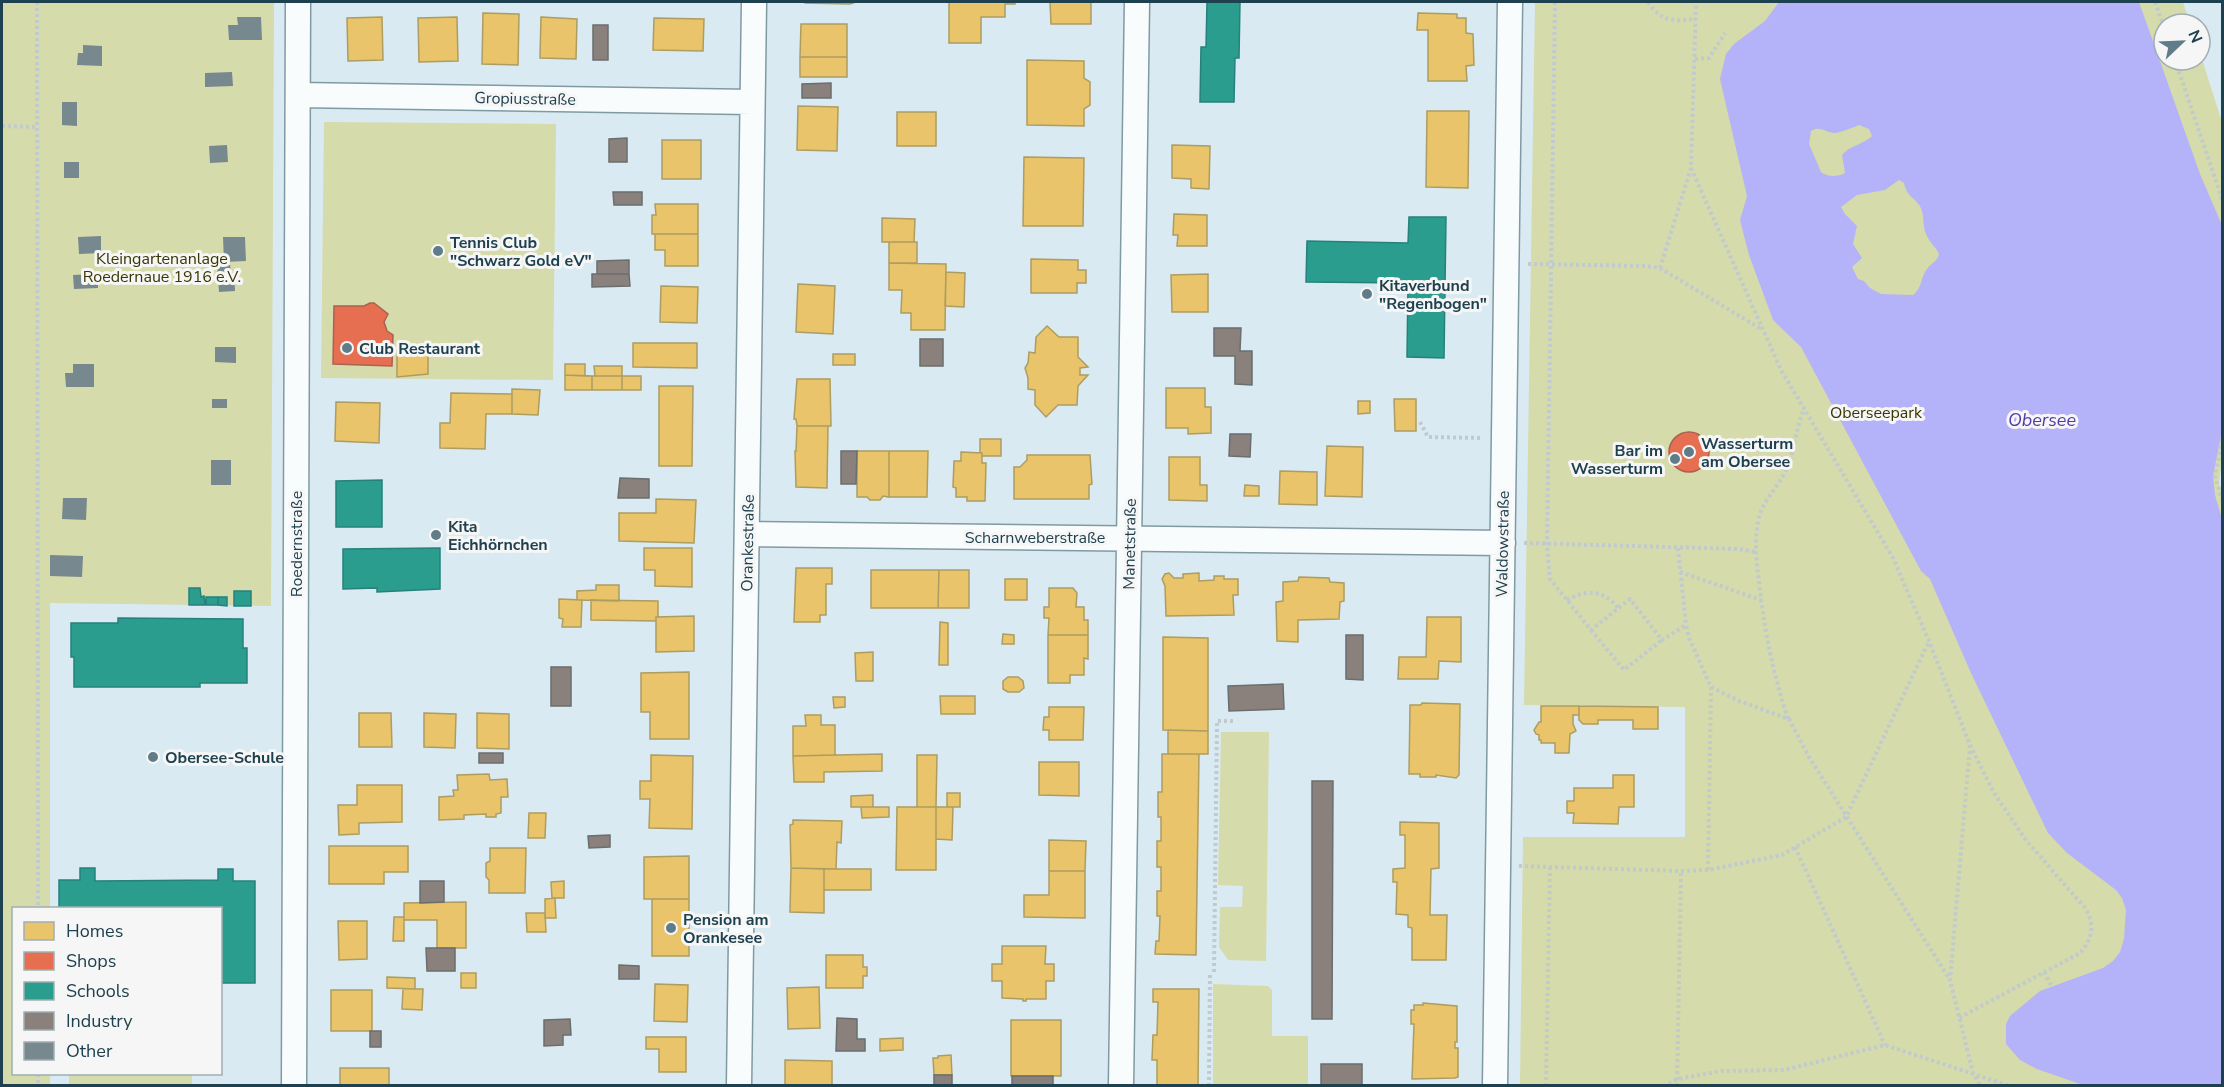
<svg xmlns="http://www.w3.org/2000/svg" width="2224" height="1087" viewBox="0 0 2224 1087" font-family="'Nunito Sans',sans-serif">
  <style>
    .green { fill: #d5dbaa }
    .water { fill: #b4b2f8; fill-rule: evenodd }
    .homes { fill: #e9c46a; stroke: #ac9d62; stroke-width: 1.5 }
    .shops { fill: #e76f51; stroke: #ab6150; stroke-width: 1.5 }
    .schools { fill: #2a9d8f; stroke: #26817c; stroke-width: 1.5 }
    .industry { fill: #8a817c; stroke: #6a6e6e; stroke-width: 1.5 }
    .building { fill: #78888f }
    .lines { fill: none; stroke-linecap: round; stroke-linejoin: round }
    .street-casing { stroke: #809aa3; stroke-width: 27 }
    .path { stroke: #c1cacd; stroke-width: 4; stroke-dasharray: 3 3; stroke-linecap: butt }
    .street { stroke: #f9fcfd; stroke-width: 24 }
    .poi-dot { fill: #607c88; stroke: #f6f6f6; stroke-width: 2 }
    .labels { text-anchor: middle; stroke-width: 6; stroke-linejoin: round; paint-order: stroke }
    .street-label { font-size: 16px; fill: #1e414f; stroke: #f6f6f6 }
    .poi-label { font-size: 16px; font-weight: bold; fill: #1e414f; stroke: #f6f6f6; text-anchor: start }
    .park-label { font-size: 16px; fill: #383602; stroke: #f6f6f6 }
    .water-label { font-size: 18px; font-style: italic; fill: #523aa8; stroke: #f6f6f6 }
  </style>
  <rect width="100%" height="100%" fill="#daeaf2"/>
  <path class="green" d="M2,2H274L271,606L50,603V908H14V1074H50V1085L2,1086Z
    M1535,2H2183L2190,24H2164V60H2200V53L2222,122V460L2219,483L2222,492V1085L1520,1086L1523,837H1685V707L1524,705Z
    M324,122L556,124L553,380L321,378Z
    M1221,732H1269L1266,961L1228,960L1219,947L1220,907H1242L1243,886L1218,885Z
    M1213,984L1268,986L1272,990V1036H1308V1085H1213Z
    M69,1074H192V1085H69Z"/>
  <path class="water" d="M1779,2H2139L2200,174L2222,225V431L2213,476L2215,495L2222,519V1085H2083L2037,1069L2020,1060L2006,1044V1024L2010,1016L2040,991L2103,968L2113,961L2120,952L2124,939L2126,910L2122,898L2116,890L2067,853L2048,833L1971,673L1930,579L1921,571L1801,347L1773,320L1749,255L1740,220L1747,196L1720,79L1726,54L1734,44L1765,21ZM1859,125L1869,129L1872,136C1863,145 1850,145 1842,155L1845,173C1838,177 1827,177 1821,172L1809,144L1811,131C1820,125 1826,133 1835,133C1842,132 1852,128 1859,125ZM1899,180L1904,183C1907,197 1914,197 1920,206C1925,215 1922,225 1926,234C1929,242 1936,247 1939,254C1937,262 1931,263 1927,269C1920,278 1923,287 1913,295L1881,294L1870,288L1864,281L1858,279L1852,267L1862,258L1853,244L1857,226L1845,214L1841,207L1857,195L1885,190Z"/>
  <path class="homes" d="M805,2H856L850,4L805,3Z
    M949,2H1015V4H1005V17H981V43H949Z
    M1050,2H1097H1091V24H1051Z
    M483,13L519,14L518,65L482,64Z
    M1418,13L1457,14V18H1466V33L1473,34L1474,65L1466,66L1467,81H1428V30H1417Z
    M382,17L383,60L348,61L347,18Z
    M457,17L458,61L419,62L418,18Z
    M541,17L577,19L576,59L540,58Z
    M654,18L704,19L703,51L653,50Z
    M801,24H847V57H800Z
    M800,57H847V77H800Z
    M1027,60L1084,61V78L1090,82V105L1084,109V126L1027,125Z
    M798,106L838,107L837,151L797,150Z
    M1427,111H1469L1468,188L1426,187Z
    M897,112H936V146H897Z
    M662,140H701V179H662Z
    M1172,145L1210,146L1209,189L1191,188V179L1172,178Z
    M1024,157L1084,158L1083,226H1023Z
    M655,204H698V234H652V215H656Z
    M1174,214L1207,215V246H1177L1178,235H1173Z
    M882,218L915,219L914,242H882Z
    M655,234H698V266H665V250H655Z
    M889,242H917V263H889Z
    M1031,259L1078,260V270H1086V283H1077V293H1031Z
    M889,263L946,264L945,330H911V313H901L902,290H889Z
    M946,272L965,273L964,307L945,306Z
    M1208,274V312H1172L1171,275Z
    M798,284L835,286L833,334L796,332Z
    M661,286L698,287L697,323L660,322Z
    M1047,326L1059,337H1078V357L1088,367L1080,368V375H1088L1078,386L1077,405H1058L1046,417L1035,405V390L1028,389V378L1025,368L1028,363L1029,352L1035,353L1036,337Z
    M633,343H697V368L633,367Z
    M397,351H428V374L397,377Z
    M833,354H855V365H833Z
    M565,364H585V376L565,375Z
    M594,366H622V376H595Z
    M565,375L592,376V390H565Z
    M592,376H622V390H592Z
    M622,376H641V390H622Z
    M797,379H830L831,426H797L796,419H794Z
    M659,386H693L692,466H659Z
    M1166,388H1205V407H1211V433L1188,434V428H1166Z
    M512,389L540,390L538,415L512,414Z
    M451,393L512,394V414H486L485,449L440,448V423H450Z
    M1394,399H1416V431H1395Z
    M1358,401H1370V413L1358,414Z
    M336,402L380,403L379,443L335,441Z
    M797,426H828L827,488L796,487L795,451H796Z
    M980,439H1001V456H982V453H980Z
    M1327,446L1363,447L1362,497L1325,496Z
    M857,451H889V497L883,496L880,500H870L867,497H857Z
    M889,451H928L927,497H889Z
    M961,452L982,453V463H986L985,501H967V497H956V488L953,487L954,461H961Z
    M1027,455H1090L1092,484L1089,485V499H1014V467H1020L1027,460Z
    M1169,457H1200V485H1207V501L1169,500Z
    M1280,471L1317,472V505L1279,504Z
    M1245,485L1259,486V496H1244Z
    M656,499L696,500L694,543L619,541V513H656Z
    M644,548H692V587L655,586V570H644Z
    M796,568H832V584H826V615H820V622H794Z
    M871,570H939L938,608H871Z
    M939,570H969V608H938Z
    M1169,573L1174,578H1183V574L1199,573V581L1214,580V576H1224V579H1238V595H1233L1234,615L1166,616L1165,586L1162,579L1165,574Z
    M1299,577L1329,578L1330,582L1344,583V601L1340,602L1339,619L1298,620V642L1277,641L1276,602L1283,601V582L1298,581Z
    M1005,579H1027V600H1005Z
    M596,585H619V601L577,600V591L596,590Z
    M1049,588H1073L1077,593L1076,607H1084V620H1088V635H1048L1049,618H1044V607H1049Z
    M559,599L582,600L581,627H562L563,619L559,618Z
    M591,600L658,601V617H656V621L591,620Z
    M694,616V651L656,652V617Z
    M1427,617H1461V662L1439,661L1438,679H1398L1399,657H1426Z
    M940,622L948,623V665H939Z
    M1003,634L1014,635V644H1002Z
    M1048,635H1088V659L1084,658V675H1070V683H1048Z
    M1163,637L1208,638V731L1163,730Z
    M873,652V681H856L855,653Z
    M689,672V739H650V712H641V673Z
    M1008,677H1018L1023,681L1024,688L1019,692H1008L1003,689V681Z
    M940,696H975V714H941Z
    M833,697H845V707L834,708Z
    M1422,703L1460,704L1459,775L1456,778L1436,775V777H1420V774H1409L1410,705H1421Z
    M1541,706H1579V715H1573V724L1576,731L1570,734L1569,753H1555V743H1541V740H1539V735L1536,734L1534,730L1539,722H1541Z
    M1579,706L1658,707V729H1633V720H1598V724H1583L1579,720Z
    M1049,707H1084L1083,740H1049V730H1043L1044,717H1049Z
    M359,713H391L392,747H359Z
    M424,713L456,714L455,748L424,747Z
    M477,713L509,714V749L477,748Z
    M805,715H821V725H835V755L793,756V726H806Z
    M1168,730L1208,731V754H1168Z
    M882,754V771L824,772V782H794L793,756Z
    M1162,754H1199L1196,955L1155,954L1156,941H1159L1160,916H1157V891H1161V867H1157V841H1161V817H1158V792H1162Z
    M651,755L693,756L692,829L649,828L650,799H640V781H651Z
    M917,755H937L936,807H917Z
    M1039,762H1079V796L1039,795Z
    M489,774L490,780L507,779L508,797H501V813L496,814V817H486V814L464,815V819L439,820V797L454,796L453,790H458L457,775Z
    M1613,775H1634V807H1619L1618,824L1573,823L1574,813H1567V801H1574V788H1613Z
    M357,785H402V822L359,823V834L339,835L338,805H357Z
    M947,793H960V807H947Z
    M873,795V807H851V796Z
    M861,807H889V817L862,818Z
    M897,807H936V870H896Z
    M936,807H953L952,840L936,839Z
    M529,813H546L545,838H528Z
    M793,820L842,821L841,843L837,842L836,869L791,868L790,825L793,824Z
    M1400,822L1439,823V868L1431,869L1430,915H1447L1446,960H1412V928L1408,927V915L1396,914L1397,882H1393V869L1405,868V835H1400Z
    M1049,840L1086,841L1085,871H1049Z
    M329,846H408V872H384V884H329Z
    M490,848H526L525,893H489V880L486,877V863L490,861Z
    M689,856V899H644V857Z
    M791,868L824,869V913L790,912Z
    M824,869H871V890H824Z
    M1049,871H1085V918L1024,917V895H1049Z
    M564,881V898H552L551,882Z
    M555,898L556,918H545V899Z
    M652,899H689V956H652Z
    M466,902V948H437V920H404V903Z
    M526,913H545L546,932H527Z
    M394,917H404V941H393Z
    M338,921H367V959L339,960Z
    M1002,946H1046L1045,964H1054V981H1046V999H1026V1001H1023V999L1002,998V981H992V964H1002Z
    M826,955H863V967H867V976H863V988H826Z
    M461,973H476V988H461Z
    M387,977L415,978V989L387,988Z
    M655,984L688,985L687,1022L654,1021Z
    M819,987L820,1028L788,1029L787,988Z
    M403,989H423L422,1010L402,1009Z
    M1153,989H1199L1198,1086H1157V1060H1152L1153,1035H1157L1158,1002H1153Z
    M331,990H372V1031H331Z
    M1423,1003L1457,1006V1042H1455V1048H1458V1077L1455,1078L1412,1079L1414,1024H1411V1010H1414V1005H1423Z
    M1011,1020H1061V1076H1011Z
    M646,1037H686V1072H659V1049H646Z
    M903,1038V1050L880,1051V1039Z
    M951,1055L952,1075H934L933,1058H938V1056Z
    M785,1060L832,1061V1086H785Z
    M340,1068H389V1086H340Z"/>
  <path class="shops" d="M370,303H374L388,314L384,322L387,331L393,335L392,366L333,364L334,306H364Z
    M1669 452a20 20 0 1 1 40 0a20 20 0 1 1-40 0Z"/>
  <path class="schools" d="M1207,2H1240L1239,58H1235L1234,102H1200L1201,47H1206Z
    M1409,217H1446L1444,358L1407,357L1408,283L1306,282L1307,241L1408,243Z
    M382,480V527H336V481Z
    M440,548V589L377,592V588L343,589V549Z
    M189,588H200L201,597L204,596L205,605H189Z
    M234,591H251V606H234Z
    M206,597H218V605H206Z
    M218,597H227V606L218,605Z
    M118,618L243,619V648H247V683H200V687H74V657H71V623H118Z
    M80,868H95V881L218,880V869H233V881H255V983H220V908H59V880H80Z"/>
  <path class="industry" d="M593,25H608V60H593Z
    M831,83V98H802V84Z
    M627,138V162H609V139Z
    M613,192H642V205H614Z
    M629,260V274H597V261Z
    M592,274H629L630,286L592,287Z
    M1214,328H1241L1240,351H1252V385L1235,384V356H1214Z
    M920,339H943V366H920Z
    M1230,434H1251L1250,457L1229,456Z
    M841,451H857L856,484H841Z
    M620,478L649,479V498H618Z
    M1346,635H1363V680L1346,679Z
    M551,667H571V706H551Z
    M1283,684L1284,709L1229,711L1228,686Z
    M479,753H503V763H479Z
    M1312,781H1333L1332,1019H1312Z
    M610,835V847L589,848L588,836Z
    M420,881H444V902L420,903Z
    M426,948H455V971H427Z
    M619,965L639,966V979H619Z
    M837,1018L857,1019V1039H865V1051H836Z
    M570,1019L571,1035H563V1045L544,1046V1020Z
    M370,1031H381V1047H370Z
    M1321,1064H1362V1086H1321Z
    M934,1075H952V1086H934Z
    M1012,1076H1053V1086H1012Z"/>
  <path class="building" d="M237,17H261L262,40H229L228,25H238Z
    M83,45L102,46V66L77,65L78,53H83Z
    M232,72L233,86L205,87V73Z
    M62,102H77V126L62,125Z
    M227,145L228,162L210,163L209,146Z
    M64,162H79V178H64Z
    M101,236V253L79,254L78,237Z
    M223,237H245L246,261L224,262Z
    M217,265H230L231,272H234L235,291L219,292Z
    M95,274V284H98V288L74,289L73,275Z
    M215,347H236V363L215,362Z
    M73,364H94V387H66L65,373H73Z
    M212,399H227V408H212Z
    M211,460H231V485H211Z
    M63,498H87L86,520L62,519Z
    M50,555L83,556L82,577L50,576Z"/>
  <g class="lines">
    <defs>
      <path id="street" d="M298,95L752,102
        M747,534L1503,543
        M294,1086L298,2
        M739,1086L754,2
        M1121,1086L1137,2
        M1495,1086L1510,2"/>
    </defs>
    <use href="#street" class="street-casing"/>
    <path class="path" d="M37,2L38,908
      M1555,2L1547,544L1550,579L1591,630L1630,599L1662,640L1686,625L1689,638L1711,687L1739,701L1789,719L1809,757L1950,980
      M1648,2C1662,23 1674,21 1696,19
      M2155,2L2164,27
      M1695,59L1709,58L1725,33
      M2175,60L2222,199
      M2,126L37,127
      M1691,168L1781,370L1893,558L1929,641L1970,745L1994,793L2025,839L2085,908C2095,924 2093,939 2080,953L1959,1018
      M1528,264L1646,266L1660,268L1761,329
      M1660,268L1691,168L1696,2
      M1420,422L1428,437L1482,438
      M2222,440L2215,476L2222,500
      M1524,543L1739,549L1755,552
      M1678,548L1686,625
      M1680,572L1761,600
      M1567,600C1586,589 1604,590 1618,608
      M1591,630L1624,670L1662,640
      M1788,719C1774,675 1765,636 1760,590C1757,567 1754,545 1758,522C1761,501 1780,486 1788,466C1795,447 1796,428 1804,409
      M1970,745L1950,980L1973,1073L1980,1086
      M1795,847L1885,1045
      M1519,866L1681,871L1708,870L1782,855L1846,817L1929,641
      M1708,870L1711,687
      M1214,972L1217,721H1235
      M2044,972L2051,985
      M38,1074V1086
      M1209,1086L1210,972
      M1546,1086L1550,866
      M1663,1086L1678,1079L1721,1071L1784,1070L1885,1045L2010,1086
      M1677,1086L1681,871"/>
    <use href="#street" class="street"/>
  </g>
  <g class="poi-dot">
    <circle cx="438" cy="251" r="6"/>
    <circle cx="1367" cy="294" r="6"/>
    <circle cx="347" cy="348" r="6"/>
    <circle cx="1689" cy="452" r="6"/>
    <circle cx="1675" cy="459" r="6"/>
    <circle cx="436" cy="535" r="6"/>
    <circle cx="153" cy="757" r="6"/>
    <circle cx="671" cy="928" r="6"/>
  </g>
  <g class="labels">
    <g class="street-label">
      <text transform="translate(525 98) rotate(1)" y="6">Gropiusstraße</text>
      <text x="1035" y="543">Scharnweberstraße</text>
      <text transform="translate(747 543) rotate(-89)" y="6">Orankestraße</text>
      <text transform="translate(296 544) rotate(-90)" y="6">Roedernstraße</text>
      <text transform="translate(1129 544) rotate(-89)" y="6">Manetstraße</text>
      <text transform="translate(1502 544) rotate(-89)" y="6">Waldowstraße</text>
    </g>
    <g class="poi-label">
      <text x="450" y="248">Tennis Club<tspan x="450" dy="18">"Schwarz Gold eV"</tspan></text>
      <text x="1379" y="291">Kitaverbund<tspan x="1379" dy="18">"Regenbogen"</tspan></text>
      <text x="359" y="354">Club Restaurant</text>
      <text x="1701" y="449">Wasserturm<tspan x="1701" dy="18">am Obersee</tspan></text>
      <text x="1663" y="456" text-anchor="end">Bar im<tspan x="1663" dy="18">Wasserturm</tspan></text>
      <text x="448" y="532">Kita<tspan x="448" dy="18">Eichhörnchen</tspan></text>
      <text x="165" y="763">Obersee-Schule</text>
      <text x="683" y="925">Pension am<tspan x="683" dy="18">Orankesee</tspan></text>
    </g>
    <g class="park-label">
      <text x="162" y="264">Kleingartenanlage<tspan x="162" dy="18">Roedernaue 1916 e.V.</tspan></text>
      <text x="1876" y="418">Oberseepark</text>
    </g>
    <g class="water-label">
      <text x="2042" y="426">Obersee</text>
    </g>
  </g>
  <rect width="2224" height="1087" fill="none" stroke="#1e414f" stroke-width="6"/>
  <rect x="12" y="907" width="210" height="168" fill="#f6f6f6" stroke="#a0aeb3" stroke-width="1.5"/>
  <rect x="24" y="922" width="30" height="18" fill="#e9c46a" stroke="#a0aeb3" stroke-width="1.5"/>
  <text x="66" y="937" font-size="18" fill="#1e414f">Homes</text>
  <rect x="24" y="952" width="30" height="18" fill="#e76f51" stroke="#a0aeb3" stroke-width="1.5"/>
  <text x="66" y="967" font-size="18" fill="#1e414f">Shops</text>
  <rect x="24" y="982" width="30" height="18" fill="#2a9d8f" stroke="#a0aeb3" stroke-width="1.5"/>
  <text x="66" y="997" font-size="18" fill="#1e414f">Schools</text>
  <rect x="24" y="1012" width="30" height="18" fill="#8a817c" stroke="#a0aeb3" stroke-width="1.5"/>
  <text x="66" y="1027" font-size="18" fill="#1e414f">Industry</text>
  <rect x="24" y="1042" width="30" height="18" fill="#78888f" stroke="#a0aeb3" stroke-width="1.5"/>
  <text x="66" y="1057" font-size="18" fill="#1e414f">Other</text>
  <g transform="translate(2182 42) rotate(67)"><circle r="28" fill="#f6f6f6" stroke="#a0aeb3" stroke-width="1.5"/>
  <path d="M0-4.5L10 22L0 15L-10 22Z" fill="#607c88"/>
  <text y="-9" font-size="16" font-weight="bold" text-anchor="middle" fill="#1e414f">N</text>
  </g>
</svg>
